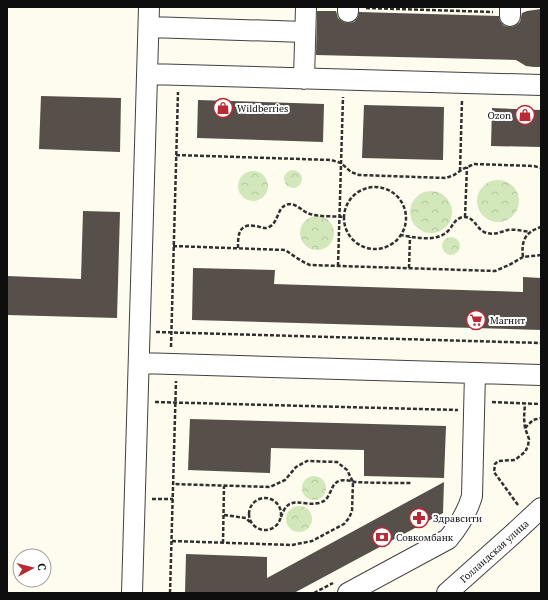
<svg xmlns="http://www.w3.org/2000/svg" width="548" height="600" viewBox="0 0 548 600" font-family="'PT Serif',serif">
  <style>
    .park { fill: url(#park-crowns) }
    .building { fill: #564f4a }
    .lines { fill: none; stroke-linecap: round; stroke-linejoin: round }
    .minor-casing { stroke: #414141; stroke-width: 22 }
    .path { stroke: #303030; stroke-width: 2.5; stroke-dasharray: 4 2; stroke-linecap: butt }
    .minor { stroke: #fff; stroke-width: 20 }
    .labels { text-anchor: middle; stroke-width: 4; stroke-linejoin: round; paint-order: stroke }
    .poi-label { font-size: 10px; fill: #0e0e0e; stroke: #fff; text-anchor: start }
    .street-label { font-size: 10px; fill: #0e0e0e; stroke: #fff }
  </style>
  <defs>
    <pattern id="park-crowns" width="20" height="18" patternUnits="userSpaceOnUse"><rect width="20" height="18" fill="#d2e8ba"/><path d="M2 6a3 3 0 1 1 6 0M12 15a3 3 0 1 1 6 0" fill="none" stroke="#b3c69f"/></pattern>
  </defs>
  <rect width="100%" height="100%" fill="#fefbef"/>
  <path class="park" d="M284 179a9 9 0 1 1 18 0a9 9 0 1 1-18 0Z
    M238 186a15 15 0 1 1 30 0a15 15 0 1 1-30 0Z
    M477 201a21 21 0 1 1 42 0a21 21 0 1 1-42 0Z
    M410 212a21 21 0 1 1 42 0a21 21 0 1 1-42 0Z
    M300 233a17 17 0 1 1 34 0a17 17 0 1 1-34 0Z
    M442 246a9 9 0 1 1 18 0a9 9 0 1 1-18 0Z
    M302 488a12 12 0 1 1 24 0a12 12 0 1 1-24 0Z
    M286 519a13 13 0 1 1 26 0a13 13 0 1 1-26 0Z"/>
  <path class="building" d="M541,9V67H534L526,66L516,60L316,55L317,11H336L338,18L343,22L348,23L354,22L358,17L359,12L499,16L500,21L504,26L510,27L515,26L520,22L522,13L527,11Z
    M41,96L121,98L120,152L39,149Z
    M198,100L324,104L323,142L197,138Z
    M364,105L444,107L443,160L362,158Z
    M492,108L541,110V147L491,146Z
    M83,211L120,212L117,318L7,315V276L81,279Z
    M193,268L275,270L274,284L336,286L523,292V277L541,278V330L192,320Z
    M190,419L446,426L444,478L364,476V450L271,448L270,473L188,470Z
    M444,482L443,513L294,593H185L186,554L267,557V578Z"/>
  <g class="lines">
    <defs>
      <path id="minor" d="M348,12V7
        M510,16V7
        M149,27L305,32
        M147,74L541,85
        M304,79L306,7
        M139,363L541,375
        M132,593L149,7
        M348,593L448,539C459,526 467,513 472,496L475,373
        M447,593L512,535L541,508"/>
    </defs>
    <use href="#minor" class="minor-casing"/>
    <path class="path" d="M366,8L493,12
      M176,155L331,160L341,163L351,172L359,175L446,178L454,175L463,169L474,164L534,166L541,168
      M460,171L462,100
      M344 218a31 31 0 1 1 62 0a31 31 0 1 1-62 0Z
      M465,217L467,167
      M400,235C414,237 436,243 448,231C453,226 454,219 463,217C474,216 476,228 484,232C493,236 500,232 508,230C515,229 523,231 530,232
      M173,246L285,250C293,255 300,261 310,265L495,271L509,265L523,257L541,255
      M238,248C238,236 238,223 255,226C260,226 264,230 269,227C280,222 276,204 291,204C298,205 303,212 310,214C320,217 333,216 344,217
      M523,257C521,241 525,232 541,227
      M338,266L343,97
      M409,268L410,237
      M156,332L541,343
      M171,347L178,92
      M155,402L458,410
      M492,402L541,404
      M525,428L533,420L541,418
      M249 514a16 16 0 1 1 32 0a16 16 0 1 1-32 0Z
      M152,499H173
      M518,505L494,472L495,464L498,461L515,460L525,452L528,446L529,439L525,428L524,418L525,403
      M224,515L246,518L250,522
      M281,517C289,493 302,507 319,503C332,500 329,485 339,481C344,479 350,481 355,482C373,483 392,483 411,483
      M172,541L292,545L312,541L344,524L349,518L352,511L353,482L347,470L337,462L307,461L296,467L285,480L270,487L173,484
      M223,543L224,486
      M170,593L176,381
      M314,593L333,583"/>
    <use href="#minor" class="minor"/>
  </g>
  <defs>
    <symbol id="shop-ring" viewBox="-11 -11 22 22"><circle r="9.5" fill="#fff" stroke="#b82b34" stroke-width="1.5"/><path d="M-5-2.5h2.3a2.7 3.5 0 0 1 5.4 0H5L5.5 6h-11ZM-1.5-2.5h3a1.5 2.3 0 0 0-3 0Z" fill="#b82b34"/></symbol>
    <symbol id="supermarket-ring" viewBox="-11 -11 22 22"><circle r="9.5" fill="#fff" stroke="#b82b34" stroke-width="1.5"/><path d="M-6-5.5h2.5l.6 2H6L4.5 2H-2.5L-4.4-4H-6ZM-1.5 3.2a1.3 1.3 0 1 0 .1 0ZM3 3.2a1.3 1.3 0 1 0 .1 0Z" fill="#b82b34"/></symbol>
    <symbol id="pharmacy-ring" viewBox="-11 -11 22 22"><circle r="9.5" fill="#fff" stroke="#b82b34" stroke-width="1.5"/><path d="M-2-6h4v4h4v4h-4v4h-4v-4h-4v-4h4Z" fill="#b82b34"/></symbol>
    <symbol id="bank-ring" viewBox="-11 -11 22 22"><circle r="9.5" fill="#fff" stroke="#b82b34" stroke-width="1.5"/><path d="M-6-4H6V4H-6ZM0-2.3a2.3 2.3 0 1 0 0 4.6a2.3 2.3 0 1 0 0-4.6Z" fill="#b82b34"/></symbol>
  </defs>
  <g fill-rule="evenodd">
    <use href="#shop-ring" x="212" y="97" width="22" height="22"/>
    <use href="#shop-ring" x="514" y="104" width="22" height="22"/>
    <use href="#supermarket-ring" x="465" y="309" width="22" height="22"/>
    <use href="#pharmacy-ring" x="408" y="507" width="22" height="22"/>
    <use href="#bank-ring" x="371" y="526" width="22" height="22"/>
  </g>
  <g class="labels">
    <g class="poi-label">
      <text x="237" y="112">Wildberries</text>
      <text x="511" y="119" text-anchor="end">Ozon</text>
      <text x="490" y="324">Магнит</text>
      <text x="433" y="522">Здравсити</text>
      <text x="396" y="541">Совкомбанк</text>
    </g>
    <g class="street-label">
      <text transform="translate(494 551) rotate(-42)" y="4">Голландская улица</text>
    </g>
  </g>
  <rect width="548" height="600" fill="none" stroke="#0e0e0e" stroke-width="16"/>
  <g transform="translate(32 568) rotate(83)"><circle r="19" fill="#ffffff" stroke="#9f9f9f"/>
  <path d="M0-3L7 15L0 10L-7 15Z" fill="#b82b34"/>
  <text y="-6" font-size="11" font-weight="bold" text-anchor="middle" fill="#0e0e0e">С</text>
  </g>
</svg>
